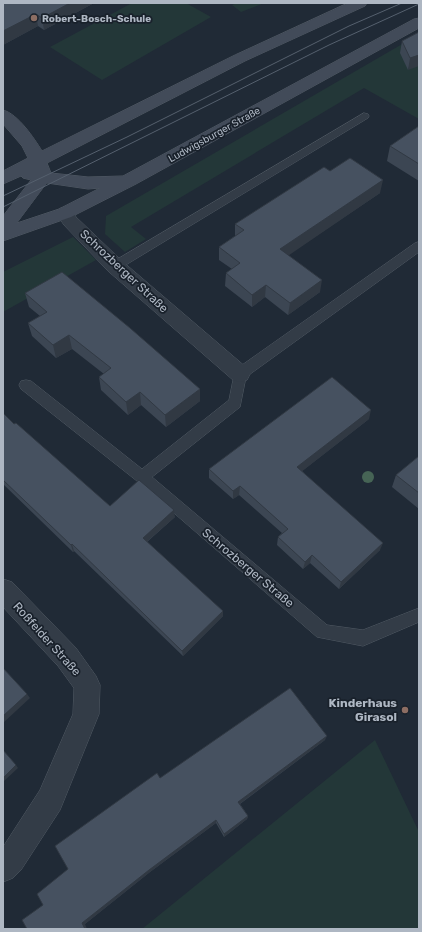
<svg xmlns="http://www.w3.org/2000/svg" width="422" height="932" viewBox="0 0 422 932" font-family="Rubik,sans-serif">
  <style>
    .green { fill: #233738 }
    .lines { fill: none; stroke-linecap: round; stroke-linejoin: round }
    .lane-casing { stroke: #515a64; stroke-width: 1 }
    .street-casing { stroke: #515a64; stroke-width: 1 }
    .secondary-casing { stroke: #515a64; stroke-width: 1 }
    .lane { fill: #333c47; fill-rule: evenodd }
    .street { fill: #333c47; fill-rule: evenodd }
    .secondary { fill: #424b59; fill-rule: evenodd }
    .tram { stroke: #55606e; stroke-width: 1 }
    .tree { fill: #466455 }
    .wall { fill: #3c4653 }
    .shaded-wall { fill: #313943 }
    .building { fill: #465160; stroke: #313943 }
    .education-dot { fill: #8d6e63; stroke: #19212b; stroke-width: 1.5 }
    .labels { text-anchor: middle; stroke-width: 3.5; stroke-linejoin: round; paint-order: stroke }
    .far-poi-label { font-size: 10px; font-weight: bold; fill: #aeb7c3; stroke: #19212b; text-anchor: start }
    .far-street-label { font-size: 10px; fill: #aeb7c3; stroke: #19212b }
    .street-label { font-size: 12px; fill: #aeb7c3; stroke: #19212b }
    .poi-label { font-size: 12px; font-weight: bold; fill: #aeb7c3; stroke: #19212b; text-anchor: end }
  </style>
  <rect width="100%" height="100%" fill="#202a36"/>
  <path class="green" d="M132,3H186L211,17L102,80L50,47Z
    M237,3H264L241,12L232,5Z
    M404,43L419,52V119L364,88L131,227L146,239L125,252L105,234L106,216Z
    M73,237L96,260L3,312V272Z
    M375,740L419,832V929H142Z"/>
  <g class="lines">
    <defs>
      <path id="lane" d="M364,113L368,114L369,116L368,118L119,269L115,270L111,269L109,266L111,263Z
        M419,242V252L246,377L240,407L152,477L327,625L363,630L419,608V622L363,646L317,637L137,481L21,389L19,385L21,381L26,380L31,381L142,469L229,400L235,370L415,243Z"/>
      <path id="street" d="M65,207L71,209L76,217L122,261L247,368L250,374L247,380L240,382L233,380L108,271L64,225L56,213L59,209Z
        M3,579L12,582L76,648L96,676L100,685L99,714L60,810L21,870L13,878L3,882V847L40,790L73,714L74,688L58,666L3,607Z"/>
      <path id="secondary" d="M348,3H367L365,6L245,61L47,163L51,173L88,177L123,176L414,19L419,18V28L136,184L71,217L3,241V216L31,180L23,178L21,176L3,184V171L28,158L22,146L3,124V110C18,114 34,138 42,151L235,55ZM47,183L88,189L100,188L59,209L17,223Z"/>
    </defs>
    <use href="#lane" class="lane-casing"/>
    <use href="#street" class="street-casing"/>
    <use href="#secondary" class="secondary-casing"/>
    <use href="#lane" class="lane"/>
    <use href="#street" class="street"/>
    <use href="#secondary" class="secondary"/>
    <path class="tram" d="M3,196L127,137L349,26L402,3
      M3,207L329,45L419,4"/>
  </g>
  <circle class="tree" cx="368" cy="477" r="6"/>
  <path class="wall" d="M3,3H94L44,30L38,26L3,45Z
    M419,32L408,70L400,53L402,41Z
    M419,126V181L387,161L390,146Z
    M330,171L380,193L288,255L320,292L288,315L265,297L252,307L225,286L226,273L232,269L219,260V247L235,236V224Z
    M25,293L200,389V401L166,427L141,405L128,415L101,390L99,377L104,374L72,349L56,358L32,336L28,323L40,316L29,307Z
    M3,413L14,424L110,506L175,517L147,542L223,616L183,656L74,551L73,552L3,484Z
    M369,419L302,471L380,550L339,589L310,563L303,569L277,545L278,537L282,533L239,495L233,499L209,478V469Z
    M419,456V509L392,487L396,475Z
    M325,740L240,804L248,816L247,819L224,837L216,823L150,872L85,924L43,905L68,869L160,778Z"/>
  <path class="shaded-wall" d="M70,3H94L44,30L42,18Z
    M36,14L38,26L3,45V31Z
    M419,55V66L408,70L410,58Z
    M383,180L380,193L279,262L280,249Z
    M322,280L320,292L288,315L290,303Z
    M266,285L265,297L252,307V295Z
    M69,335L72,349L56,358L53,345Z
    M200,389V401L166,427L165,415Z
    M140,392L141,405L128,415L126,402Z
    M371,410L369,419L296,476L297,467Z
    M240,486L239,495L233,499V491Z
    M174,510L175,517L144,544L143,538Z
    M383,543L380,550L339,589L341,582Z
    M72,544L74,551L73,552L71,545Z
    M312,555L310,563L303,569L305,562Z
    M223,611V616L183,656L182,651Z
    M27,694L30,698L3,723V716Z
    M327,736L325,740L238,805V802Z
    M16,765L18,768L3,782V778Z
    M248,816L247,819L224,837V834Z
    M216,820V823L150,872L85,924L87,929H85L82,923L149,870Z"/>
  <path class="building" d="M3,3H70L42,18L36,14L3,31Z
    M419,32V55L410,58L402,41Z
    M419,126V164L390,146Z
    M350,158L383,180L280,249L322,280L290,303L266,285L252,295L226,273L240,263L219,247L244,230L235,224L324,167L330,171Z
    M62,272L130,328L200,389L165,415L140,392L126,402L99,377L111,368L69,335L53,345L28,323L47,312L25,293Z
    M332,377L371,410L297,467L383,543L341,582L312,555L305,562L278,537L288,529L240,486L233,491L209,469Z
    M3,413L14,424L16,423L110,506L139,480L174,510L143,538L223,611L182,651L72,544L71,545L3,480Z
    M419,456V493L396,475Z
    M3,668L27,694L3,716Z
    M290,688L327,736L238,802L248,816L224,834L216,820L149,870L82,923L85,929H27L22,920L43,905L37,894L68,869L55,846L157,773L160,778Z
    M3,750L16,765L3,778Z"/>
  <g class="education-dot">
    <circle cx="34" cy="18" r="4"/>
    <circle cx="405" cy="710" r="4"/>
  </g>
  <g class="labels">
    <g class="far-poi-label">
      <text x="42" y="22">Robert-Bosch-Schule</text>
    </g>
    <g class="far-street-label">
      <text transform="translate(214 134) rotate(-29)" y="4">Ludwigsburger Straße</text>
    </g>
    <g class="street-label">
      <text transform="translate(124 271) rotate(43)" y="4">Schrozberger Straße</text>
      <text transform="translate(248 568) rotate(40)" y="4">Schrozberger Straße</text>
      <text transform="translate(47 639) rotate(48)" y="4">Roßfelder Straße</text>
    </g>
    <g class="poi-label">
      <text x="397" y="707">Kinderhaus<tspan x="397" dy="14">Girasol</tspan></text>
    </g>
  </g>
  <rect width="422" height="932" fill="none" stroke="#aeb7c3" stroke-width="8"/>
</svg>
